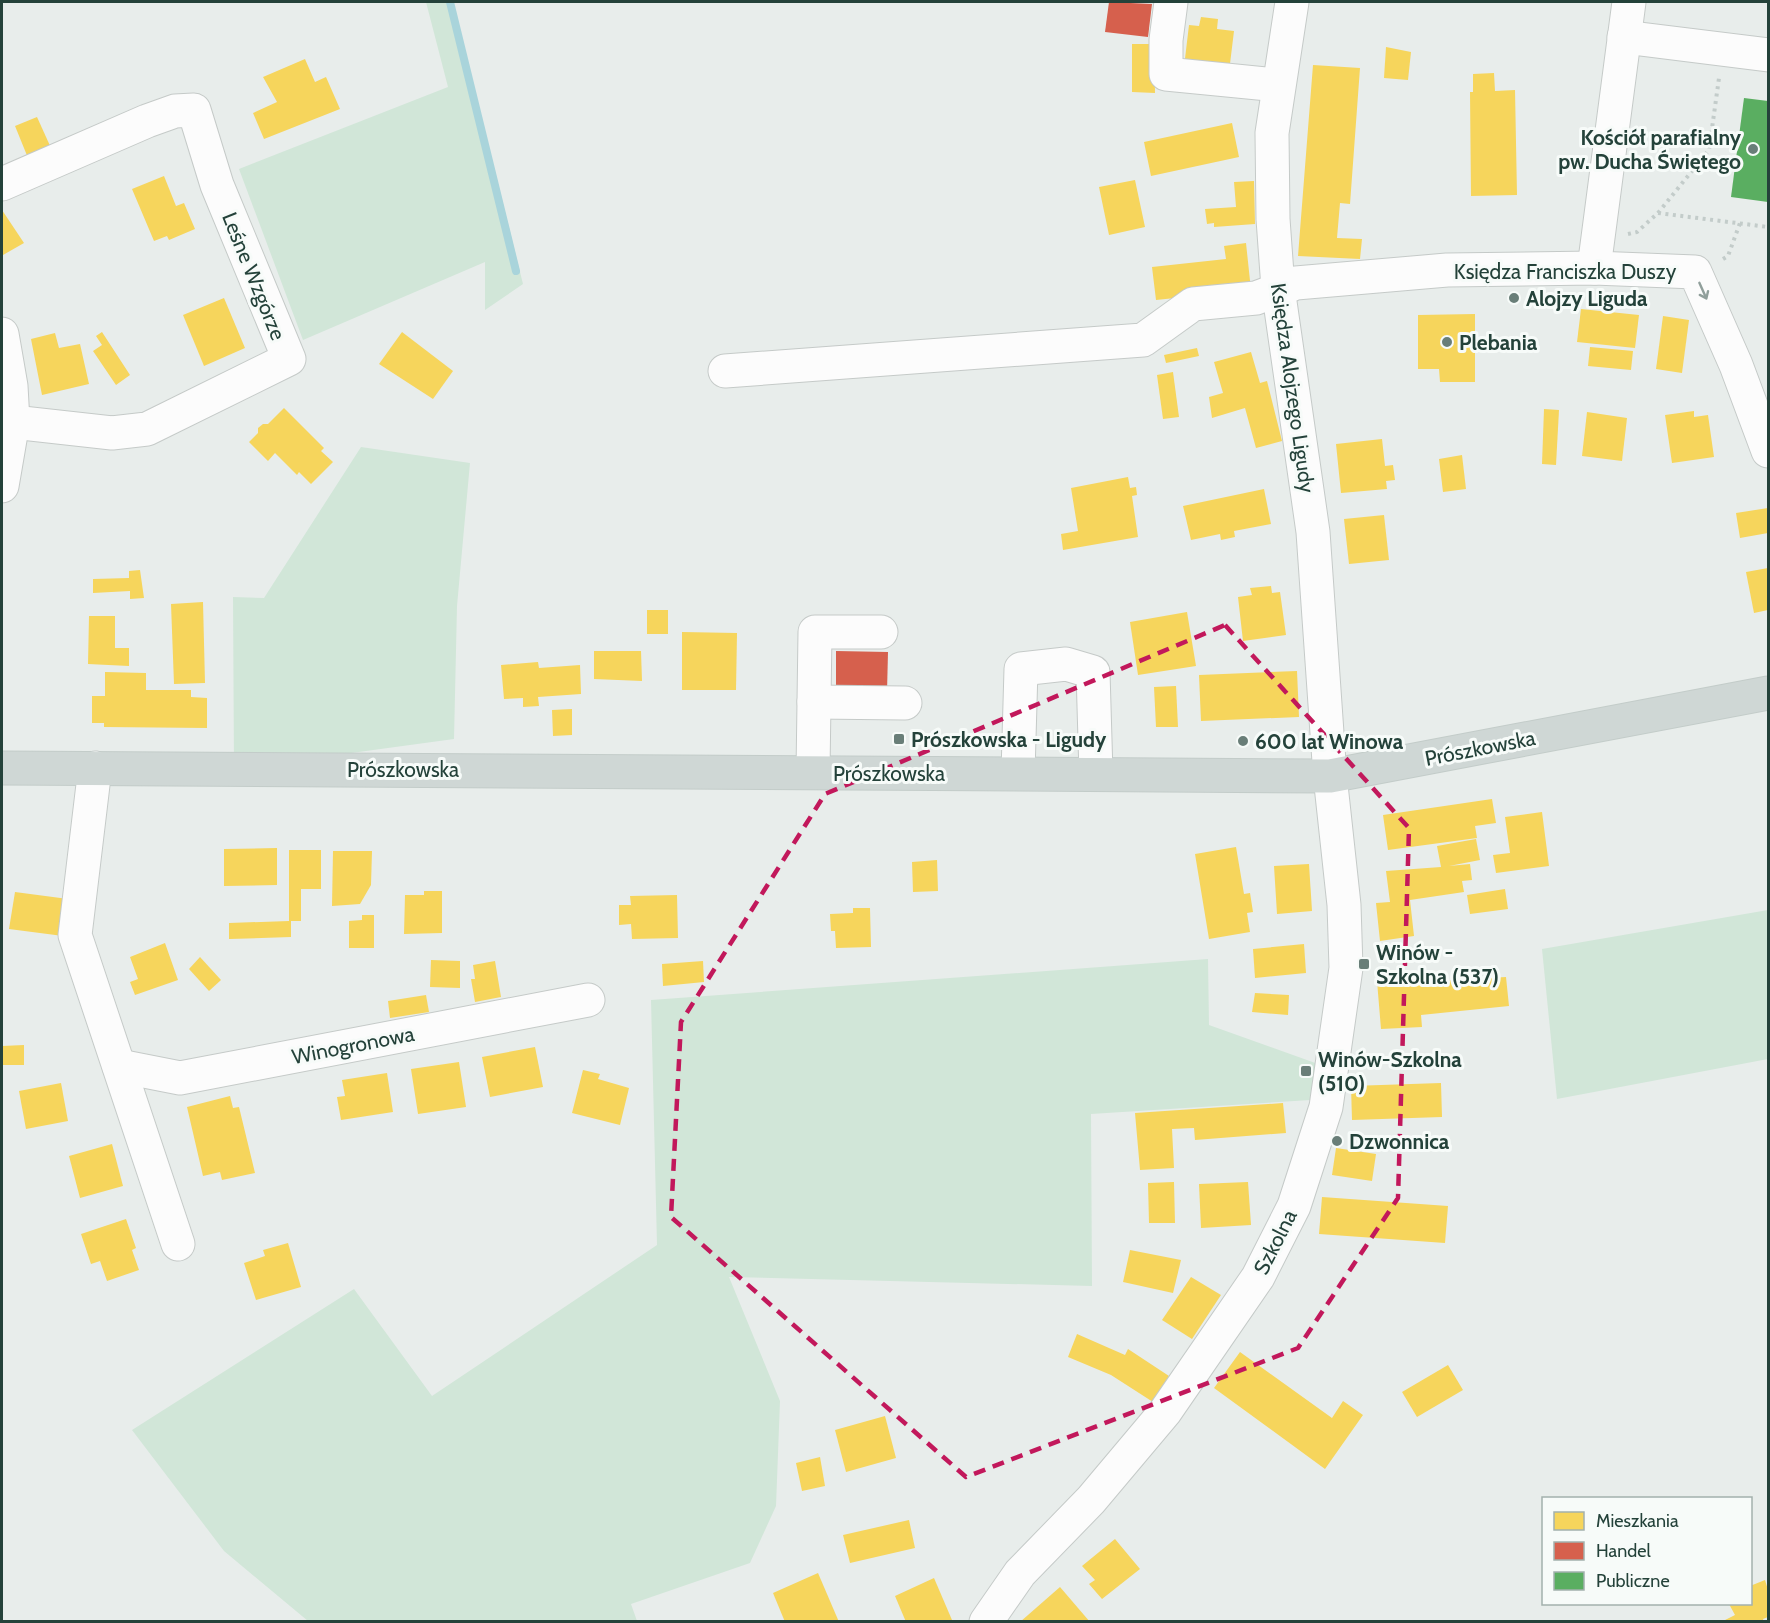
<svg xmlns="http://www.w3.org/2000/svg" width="1770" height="1623" viewBox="0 0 1770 1623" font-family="Cabin,sans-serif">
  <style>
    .green { fill: #d1e6d8 }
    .homes { fill: #f6d55c }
    .shops { fill: #d6604d }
    .public { fill: #5aae61 }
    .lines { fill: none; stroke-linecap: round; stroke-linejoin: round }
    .stream { stroke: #a9d4db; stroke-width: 8 }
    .minor-casing { stroke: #c5cac8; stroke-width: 35 }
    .major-casing { stroke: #c3ccc9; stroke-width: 35 }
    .path { stroke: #c3ccca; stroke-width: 4; stroke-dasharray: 3 4.5; stroke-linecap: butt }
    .minor { stroke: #fcfcfc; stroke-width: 33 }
    .major { stroke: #cfd7d5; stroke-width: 33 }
    .oneway { stroke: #909f9b }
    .marked { fill: none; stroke: #c2185b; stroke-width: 4.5; stroke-dasharray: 12 8; stroke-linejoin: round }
    .poi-dot { fill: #697e78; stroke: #f7fbf9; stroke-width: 2 }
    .labels { text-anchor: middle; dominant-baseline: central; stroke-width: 6; stroke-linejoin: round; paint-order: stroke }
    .poi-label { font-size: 21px; font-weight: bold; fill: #24423a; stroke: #f7fbf9; text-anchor: start }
    .street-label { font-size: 21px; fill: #24423a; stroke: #f7fbf9 }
  </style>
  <rect width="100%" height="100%" fill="#e8edeb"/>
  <g class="green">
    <path d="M426,2H453L523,284L485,310V262L303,340L239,169L448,87Z"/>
    <path d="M361,447L470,463L457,606L454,739L234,769L233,597L264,598Z"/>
    <path d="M1768,910V1059L1557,1099L1542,949Z"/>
    <path d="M1208,959L1209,1025L1332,1069L1327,1099L1091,1114L1092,1286L729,1277L780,1401L776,1506L750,1563L631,1604L637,1621H308L224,1551L132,1430L354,1289L432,1396L657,1245L651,1000Z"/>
  </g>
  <g class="homes">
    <path d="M1201,17L1218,19L1217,29L1234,31L1229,72L1184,67L1189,25L1199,26Z"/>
    <path d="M1132,44H1154L1155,93L1132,92Z"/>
    <path d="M1386,47L1411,52L1408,80L1384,78Z"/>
    <path d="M305,59L315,82L326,77L340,109L264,139L253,113L277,102L263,77Z"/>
    <path d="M1313,65L1360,68L1350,204L1340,203L1337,238L1362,239L1360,259L1298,256Z"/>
    <path d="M1494,73L1495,91L1515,90L1517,195L1471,196L1470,92H1473V74Z"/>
    <path d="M37,117L51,148L28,158L15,126Z"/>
    <path d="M1232,123L1239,157L1151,176L1144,142Z"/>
    <path d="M164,176L176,206L184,203L195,229L169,240L167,236L154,241L132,189Z"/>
    <path d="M1135,180L1145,227L1109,235L1099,187Z"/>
    <path d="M1254,181L1255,224L1214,227V223L1207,224L1205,209L1236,207L1234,182Z"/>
    <path d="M2,210L24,243L3,255L2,253Z"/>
    <path d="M1246,243L1251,290L1156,300L1152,267L1226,259L1224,246Z"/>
    <path d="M224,298L245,348L204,366L183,315Z"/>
    <path d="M1581,309L1639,315L1635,348L1577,342Z"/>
    <path d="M1475,314V382H1440L1439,369H1418V315Z"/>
    <path d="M1663,316L1689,320L1682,373L1656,369Z"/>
    <path d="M102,332L130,375L116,385L93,351L102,345L96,336Z"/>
    <path d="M402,332L453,371L433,399L379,364Z"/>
    <path d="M55,333L59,348L80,344L89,384L42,395L31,339Z"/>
    <path d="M1590,347L1633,351L1631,370L1588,366Z"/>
    <path d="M1197,348L1199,356L1166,363L1164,355Z"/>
    <path d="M1251,352L1260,383L1267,381L1282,441L1256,448L1245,408L1212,418L1209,397L1223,393L1214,362Z"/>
    <path d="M1173,372L1179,417L1163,419L1157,375Z"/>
    <path d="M284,408L324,448L321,451L333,462L311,484L299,472L297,475L275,453L268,461L249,442L258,433V428L263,424H268Z"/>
    <path d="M1544,409L1559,410L1556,465L1542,464Z"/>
    <path d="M1694,411V417L1708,415L1714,457L1672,463L1665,415Z"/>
    <path d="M1587,412L1627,418L1622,461L1582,456Z"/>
    <path d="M1382,439L1385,466L1393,465L1395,480L1386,481L1387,489L1341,493L1336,444Z"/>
    <path d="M1462,455L1466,489L1443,492L1439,459Z"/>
    <path d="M1128,477L1130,488L1136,487L1137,495L1132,496L1138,537L1063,550L1061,534L1078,531L1071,488Z"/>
    <path d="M1264,489L1271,524L1234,531L1235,537L1221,540L1220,534L1191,540L1183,506Z"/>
    <path d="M1768,508V533L1740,538L1736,513Z"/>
    <path d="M1384,515L1389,560L1349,564L1344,519Z"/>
    <path d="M1768,568V610L1754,613L1746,572Z"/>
    <path d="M140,570L144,598L130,599V591L93,593V579L129,578V571Z"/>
    <path d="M1271,586L1272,593L1280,592L1286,635L1243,641L1238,597L1252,595L1250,588Z"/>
    <path d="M203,602L205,683L174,684L171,604Z"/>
    <rect x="647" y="610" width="21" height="24"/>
    <path d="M1187,612L1196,666L1138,675L1130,622Z"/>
    <path d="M89,616H115V648H129V666L88,664Z"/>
    <path d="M682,632L737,633L736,690H682Z"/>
    <path d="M594,651H641L642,681L594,679Z"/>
    <path d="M538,662L539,668L580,665L581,694L538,697L539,706L523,707V698L504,699L501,665Z"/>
    <path d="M1297,671L1299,717L1201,721L1199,675Z"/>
    <path d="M105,672L146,673V690H191V697L207,698V728L104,727V723H92V696H105Z"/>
    <path d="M1176,686L1178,727H1156L1154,687Z"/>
    <path d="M572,709V735L553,736L552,710Z"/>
    <path d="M1492,799L1496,823L1475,826L1477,838L1388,850L1383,815Z"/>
    <path d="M1542,812L1549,866L1496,873L1493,855L1510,853L1505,817Z"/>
    <path d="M1476,839L1480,860L1449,866L1470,864L1472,880L1462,881L1464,892L1410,900L1414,936L1380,941L1376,903L1390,902L1386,871L1441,867L1437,846Z"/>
    <path d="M1236,847L1244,894L1250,893L1253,912L1247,913L1250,932L1209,939L1195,854Z"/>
    <path d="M277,848V885L224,886V849Z"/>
    <path d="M289,850H321V889H301V921H291V937L229,939V923L289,921Z"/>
    <path d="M333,851H372L371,885L360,904L332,906Z"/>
    <path d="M937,860L938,891L913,892L912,862Z"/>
    <path d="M1309,864L1312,911L1277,914L1274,866Z"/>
    <path d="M1505,889L1508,909L1470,914L1467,895Z"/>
    <path d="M424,891H442V933L404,934L405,895H424Z"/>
    <path d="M15,892L68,899L63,936L9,929Z"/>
    <path d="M677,895L678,938L632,939L631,924L619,925V905H631L630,896Z"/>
    <path d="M853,908H870L871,947L836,948L835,931H831L830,914L853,913Z"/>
    <path d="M362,915H374V948H349V921L362,920Z"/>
    <path d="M165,943L178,980L135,995L130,982L138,979L130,957Z"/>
    <path d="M1304,944L1306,973L1255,978L1253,949Z"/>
    <path d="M200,957L221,980L209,991L189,969Z"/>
    <path d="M431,960L460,961V988L430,987Z"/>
    <path d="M495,961L501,997L475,1002L471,979H475L473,965Z"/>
    <path d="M703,961L704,982L663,986L662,964Z"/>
    <path d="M1506,977L1509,1006L1421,1015L1422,1027L1381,1029L1377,981L1418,978V982Z"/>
    <path d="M1255,993L1289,995L1288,1015L1252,1012Z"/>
    <path d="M426,995L429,1012L390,1018L388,1001Z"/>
    <path d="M24,1045V1065H2V1046Z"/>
    <path d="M535,1047L543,1087L490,1097L482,1057Z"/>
    <path d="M459,1062L466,1107L418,1114L411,1069Z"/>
    <path d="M583,1070L600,1074L598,1079L629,1088L620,1125L572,1113Z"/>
    <path d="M387,1073L393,1112L341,1120L337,1097L345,1096L342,1080Z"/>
    <path d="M61,1083L68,1121L26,1129L19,1091Z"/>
    <path d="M1441,1083L1442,1117L1352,1120L1351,1086Z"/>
    <path d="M230,1096L233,1108L239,1107L255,1173L222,1180L220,1172L203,1176L187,1107Z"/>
    <path d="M1283,1103L1286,1133L1195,1140L1194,1128L1172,1129L1174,1168L1140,1170L1135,1113Z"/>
    <path d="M112,1144L123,1186L80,1198L69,1156Z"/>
    <path d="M1336,1148L1376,1154L1372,1181L1332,1175Z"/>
    <path d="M1174,1182L1175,1223H1149L1148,1183Z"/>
    <path d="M1248,1182L1251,1225L1201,1228L1199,1184Z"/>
    <path d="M1322,1197L1448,1206L1445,1243L1319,1234Z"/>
    <path d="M126,1219L136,1248L132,1250L139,1270L107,1281L100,1261L91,1264L81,1234Z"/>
    <path d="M288,1243L301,1287L256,1300L244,1263L265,1256L263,1250Z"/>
    <path d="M1130,1250L1181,1260L1173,1293L1123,1282Z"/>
    <path d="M1191,1277L1221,1295L1192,1339L1162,1320Z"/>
    <path d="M1077,1334L1125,1355L1128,1349L1169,1376L1153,1402L1111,1375L1068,1357Z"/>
    <path d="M1240,1352L1332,1418L1343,1401L1363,1415L1325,1469L1214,1388Z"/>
    <path d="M1448,1365L1463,1390L1417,1417L1402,1392Z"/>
    <path d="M885,1416L896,1458L846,1472L835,1430Z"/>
    <path d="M820,1457L825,1486L802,1491L796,1463Z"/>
    <path d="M909,1520L915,1548L850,1563L843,1535Z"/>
    <path d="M1115,1539L1140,1569L1102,1599L1089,1584L1095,1580L1082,1566Z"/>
    <path d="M818,1573L839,1622H785L773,1593Z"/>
    <path d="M934,1578L952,1620L906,1622L895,1596Z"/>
    <path d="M1765,1580L1768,1590V1617L1763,1619L1764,1622H1721L1735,1615L1729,1604H1750V1586Z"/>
    <path d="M1060,1587L1090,1622H1020Z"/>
  </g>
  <g class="shops">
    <path d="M1109,2L1152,4L1148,37L1105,32Z"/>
    <path d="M836,651L888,652L887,692L836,691Z"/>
  </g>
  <path class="public" d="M1744,98L1768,101V202L1731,197Z"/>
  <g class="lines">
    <path class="stream" d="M450,2L516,271"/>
    <g class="minor-casing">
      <g id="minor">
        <path d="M1171,2L1166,40V74L1277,85"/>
        <path d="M1624,37L1768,55"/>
        <path d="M2,184L147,121L175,111L194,110L217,185L289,359L147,429L112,433L13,422"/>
        <path d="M1594,268L1629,2"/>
        <path d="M2,334L11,386L13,422L2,486"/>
        <path d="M725,371L1143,340L1193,304L1256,298L1296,283L1447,270L1594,268L1695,272L1736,365L1768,451"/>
        <path d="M814,702L905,703"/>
        <path d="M95,768L75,935L178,1244"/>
        <path d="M813,772L815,632H881"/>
        <path d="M1018,773L1021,669L1066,664L1093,672L1096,774"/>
        <path d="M119,1066L180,1078L588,1000"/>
        <path d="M986,1622L1020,1573L1091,1500L1165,1412L1258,1277L1294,1206L1326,1107L1346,968L1344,905L1330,776L1313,532L1278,288L1273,219L1272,133L1292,2"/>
      </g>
    </g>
    <g class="major-casing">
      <path id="major" d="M2,768L1330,776L1768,693"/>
    </g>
    <g class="path">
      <path d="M1658,213L1709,150L1719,78"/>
      <path d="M1628,234L1637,232L1658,213L1768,227"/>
      <path d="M1723,259L1728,256L1740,223"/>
    </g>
    <use href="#minor" class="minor"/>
    <use href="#major" class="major"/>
  </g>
  <defs><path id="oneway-shaft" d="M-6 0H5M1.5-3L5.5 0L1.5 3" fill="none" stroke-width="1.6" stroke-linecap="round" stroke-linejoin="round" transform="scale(1.5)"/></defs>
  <use class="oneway" href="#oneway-shaft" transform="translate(1703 291) rotate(66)"/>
  <path class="marked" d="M1225,625L1409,828L1398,1198L1298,1348L966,1477L671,1217L681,1022L825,794Z"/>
  <g class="poi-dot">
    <circle cx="1753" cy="149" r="6"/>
    <circle cx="1514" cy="298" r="6"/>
    <circle cx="1447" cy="342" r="6"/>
    <rect x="893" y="733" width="12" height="12" rx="3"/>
    <circle cx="1243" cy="741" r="6"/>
    <rect x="1358" y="958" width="12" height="12" rx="3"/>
    <rect x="1300" y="1065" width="12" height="12" rx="3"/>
    <circle cx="1337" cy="1141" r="6"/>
  </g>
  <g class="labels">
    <g class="poi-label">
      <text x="1741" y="137" text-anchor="end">Kościół parafialny<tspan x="1741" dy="24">pw. Ducha Świętego</tspan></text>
      <text x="1526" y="298">Alojzy Liguda</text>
      <text x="1459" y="342">Plebania</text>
      <text x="911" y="739">Prószkowska - Ligudy</text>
      <text x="1255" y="741">600 lat Winowa</text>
      <text x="1376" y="952">Winów -<tspan x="1376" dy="24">Szkolna (537)</tspan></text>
      <text x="1318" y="1059">Winów-Szkolna<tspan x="1318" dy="24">(510)</tspan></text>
      <text x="1349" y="1141">Dzwonnica</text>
    </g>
    <g class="street-label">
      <text x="1565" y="271">Księdza Franciszka Duszy</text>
      <text transform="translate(254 276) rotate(68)">Leśne Wzgórze</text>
      <text transform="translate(1293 388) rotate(82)">Księdza Alojzego Ligudy</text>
      <text transform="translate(1480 748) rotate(-11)">Prószkowska</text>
      <text x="403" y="769">Prószkowska</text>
      <text x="889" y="773">Prószkowska</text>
      <text transform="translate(353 1045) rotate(-11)">Winogronowa</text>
      <text transform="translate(1275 1242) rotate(-63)">Szkolna</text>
    </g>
  </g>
  <rect width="1770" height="1623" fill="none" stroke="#24423a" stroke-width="6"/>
  <rect x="1542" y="1497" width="210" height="108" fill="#f7fbf9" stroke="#a3b1ad" stroke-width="1.5"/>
  <rect x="1554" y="1512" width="30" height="18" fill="#f6d55c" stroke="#a3b1ad" stroke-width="1.5"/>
  <text x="1596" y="1527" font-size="18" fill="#24423a">Mieszkania</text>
  <rect x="1554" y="1542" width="30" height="18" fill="#d6604d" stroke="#a3b1ad" stroke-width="1.5"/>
  <text x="1596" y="1557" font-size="18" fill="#24423a">Handel</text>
  <rect x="1554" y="1572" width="30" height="18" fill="#5aae61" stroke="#a3b1ad" stroke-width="1.5"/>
  <text x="1596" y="1587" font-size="18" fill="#24423a">Publiczne</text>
</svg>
